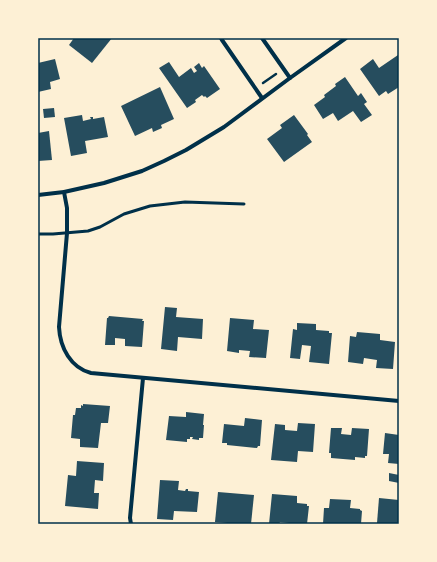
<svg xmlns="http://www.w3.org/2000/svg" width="437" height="562" viewBox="0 0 437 562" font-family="Quicksand,sans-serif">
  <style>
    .building { fill: #264d5e }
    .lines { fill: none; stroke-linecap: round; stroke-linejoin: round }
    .path { stroke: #003049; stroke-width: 2.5 }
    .service { stroke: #003049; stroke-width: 3 }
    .minor { stroke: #003049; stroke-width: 4 }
    .neatline { fill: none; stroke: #003049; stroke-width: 1.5 }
  </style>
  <rect width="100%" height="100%" fill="#fdf0d5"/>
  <g class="building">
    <path d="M74,38H112L92,63L69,45Z"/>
    <path d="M398,55L399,56V87L388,94L386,91L379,96L360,69L373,59L379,68Z"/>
    <path d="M55,59L60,79L50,82L51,89L38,92V63Z"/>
    <path d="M169,62L179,77L191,68L194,73L197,71L194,67L199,63L202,68L204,66L220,89L207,98L205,96L204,97L202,95L195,100L196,102L187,108L159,68Z"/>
    <path d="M345,77L358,96L361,93L367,102L364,104L372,115L361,122L353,111L338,121L333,113L323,119L314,105L325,97L324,95L336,86L335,84Z"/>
    <path d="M160,87L174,119L161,125L162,128L153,132L152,128L135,136L121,106Z"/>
    <path d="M54,108L55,117L44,118L43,109Z"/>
    <path d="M82,115L83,121L91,119L90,117H93V119L104,117L108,137L85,141L87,153L71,156L64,118Z"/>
    <path d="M294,115L308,134L307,135L312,142L284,162L267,139L282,128L280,125Z"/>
    <path d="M49,131L52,160L38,161V133Z"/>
    <path d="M165,307L177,308L176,317L203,319L202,339L178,337L177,351L161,349Z"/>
    <path d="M109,316L143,319L142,321H144L142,347L125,346V339L115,338V345H105L107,318H108Z"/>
    <path d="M230,318L254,320L253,329L269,330L266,358L249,357L250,351L239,350V353L227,351Z"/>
    <path d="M297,323L316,324V330L329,331V333H332L329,364L309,362L311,346L302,345L300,359L290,358L293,329L297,330Z"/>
    <path d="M357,332L380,334V340L395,342L393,369L376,368L377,360L364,358L363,364L348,362L350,336L356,337Z"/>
    <path d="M83,404L110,406L108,423H101L98,448L80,447V439L71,438L73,415H75L76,408H81V405L83,406Z"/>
    <path d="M186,412L204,414L203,425H204L203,438H199V440L192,439L193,437H190V439H187V442L166,440L169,416L186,417Z"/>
    <path d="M245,418L262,420L260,446H258L257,448L227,445V443H222L224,424L244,426Z"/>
    <path d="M298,423L315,424L313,452L298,451L297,462L271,460L275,424L285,425V430L297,431Z"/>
    <path d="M331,428H342L341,434L351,435L352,428L369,429L367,456H365V458L355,457V460L331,458V453H329Z"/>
    <path d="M385,433L399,435V464L388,463L389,454H383Z"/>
    <path d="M77,461L104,463L103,481L95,480L94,493H99L98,509L65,506L68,475L76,476Z"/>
    <path d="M389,473L399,475V483L389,481Z"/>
    <path d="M160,480L179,481L178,490L185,491L186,489H188V491L199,492L197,512L174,511L173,520L157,519Z"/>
    <path d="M218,492L254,495L251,524H240L215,522Z"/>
    <path d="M272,494L297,496V503L307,504V506H309L307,524H289V523L280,522L279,524H269Z"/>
    <path d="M379,498L399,500V524L377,523Z"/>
    <path d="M330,499L351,500L350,508L360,509V510L362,511L361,524H323L324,508H329Z"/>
  </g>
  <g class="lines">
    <path class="path" d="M263,83L276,74"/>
    <path class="service" d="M38,234H53L88,231L100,227L124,214L150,206L185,202L244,204"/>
    <g class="minor">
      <path d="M221,38L222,40L262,98"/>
      <path d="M262,38L290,78"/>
      <path d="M64,192L67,208V233L59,327C60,348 71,368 91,373L399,401"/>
      <path d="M38,195L64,192L104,183L142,171L164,161L186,150L224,127L290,78L346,38"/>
      <path d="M131,524L130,518L143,378"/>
    </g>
  </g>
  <rect width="437" height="562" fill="none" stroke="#fdf0d5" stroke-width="78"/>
  <rect x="39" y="39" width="359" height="484" class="neatline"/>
</svg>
